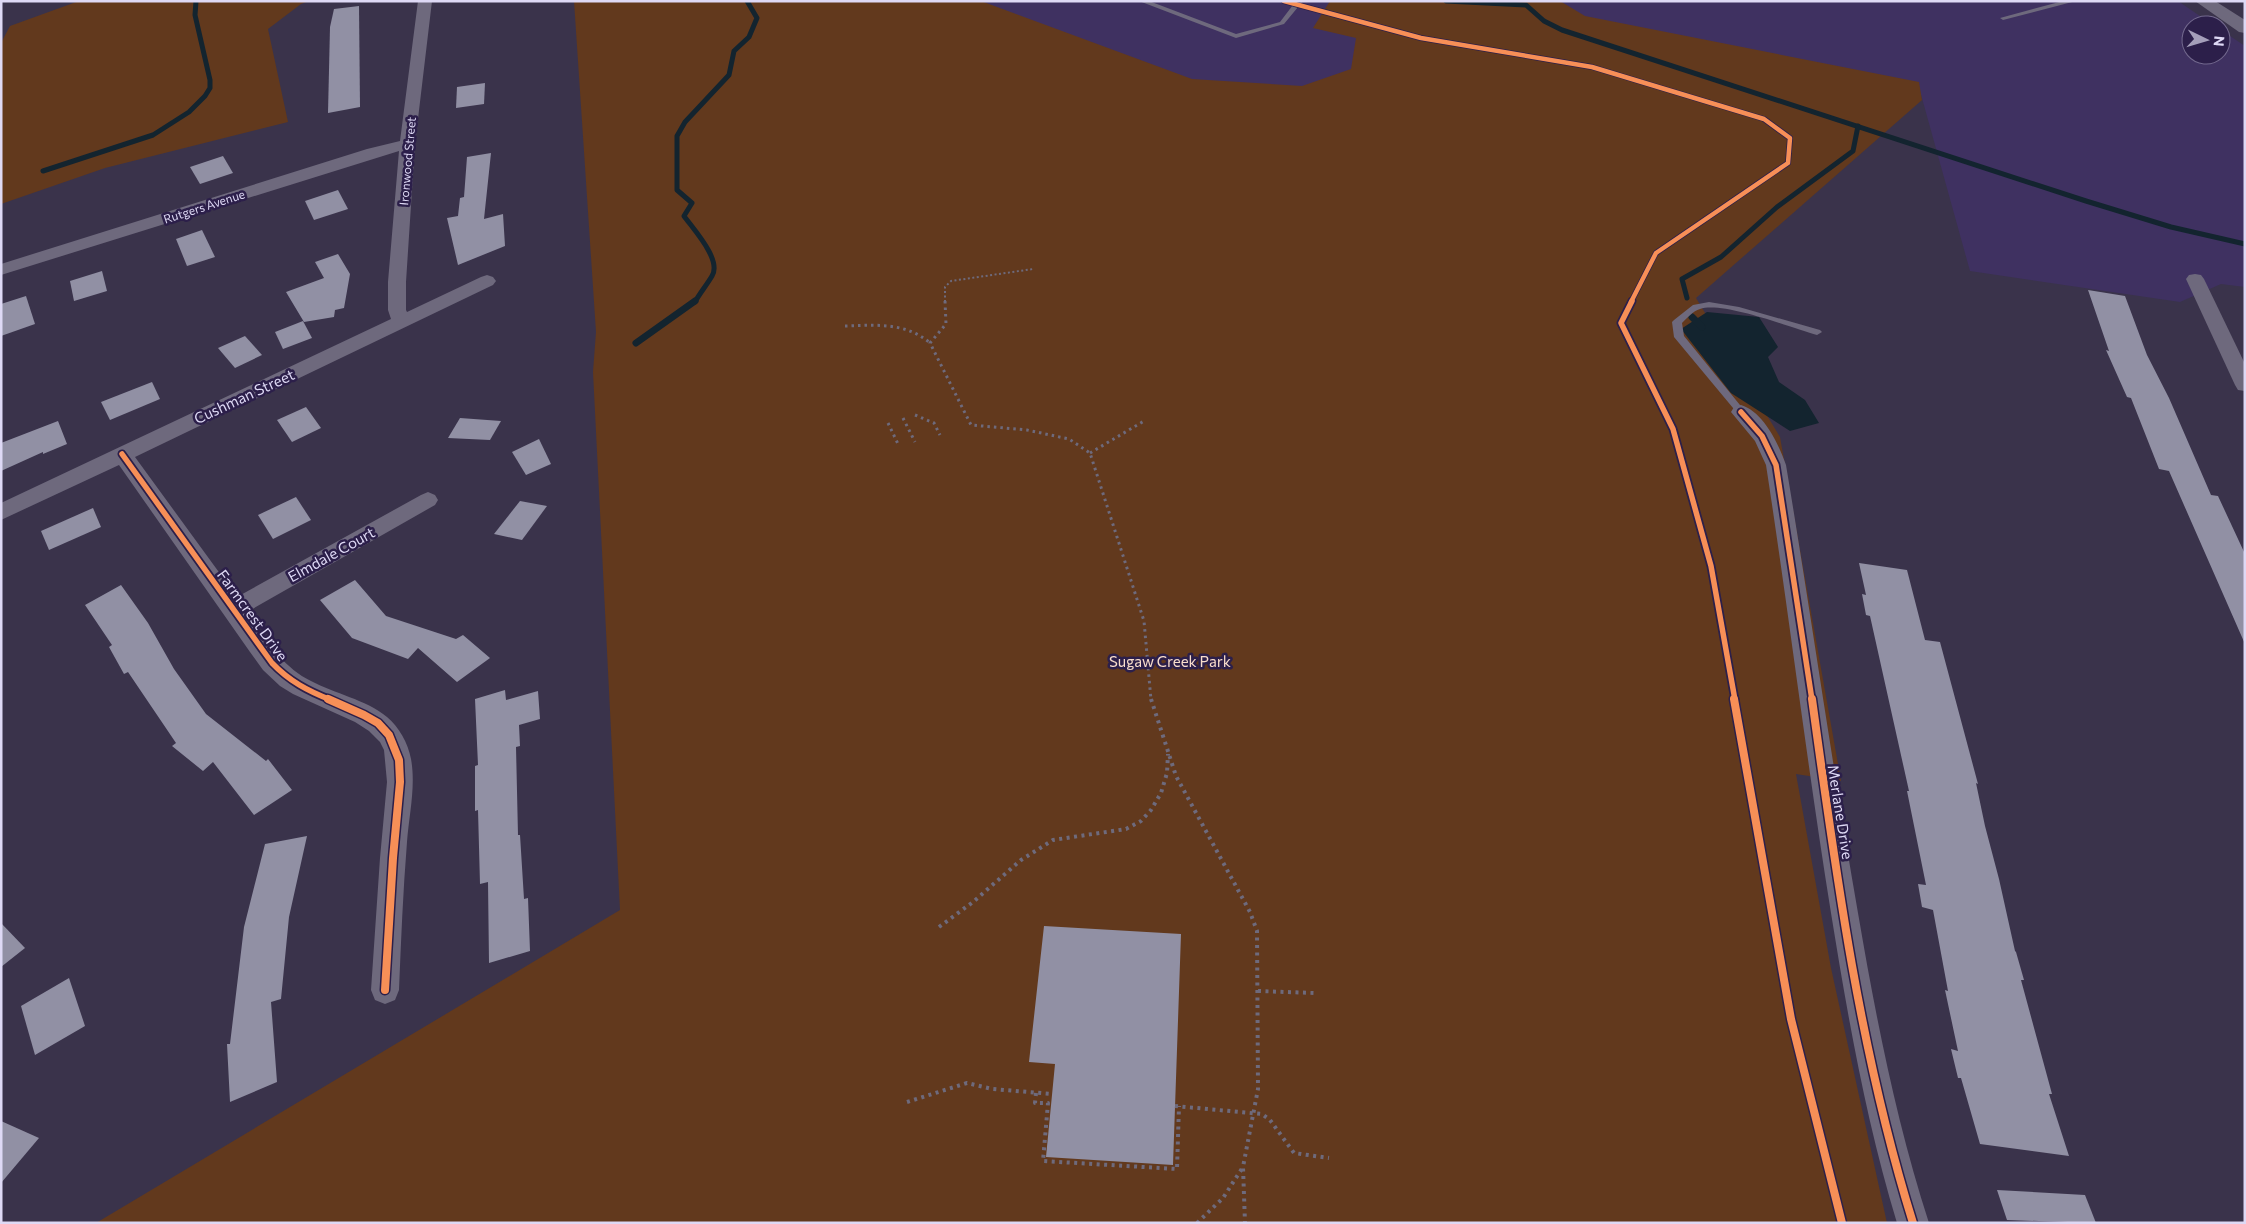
<svg xmlns="http://www.w3.org/2000/svg" width="2246" height="1224" viewBox="0 0 2246 1224" font-family="Commissioner,sans-serif">
  <style>
    .built { fill: #3f3161 }
    .green { fill: #62391d }
    .water { fill: #13242f }
    .lines { fill: none; stroke-linecap: round; stroke-linejoin: round }
    .stream-far1 { stroke: #13242f; stroke-width: 5 }
    .stream { stroke: #13242f; stroke-width: 7 }
    .building { fill: #9190a4 }
    .path-far2 { stroke: #6e6a7c; stroke-width: 2; stroke-dasharray: 2 2.5; stroke-linecap: butt }
    .path-far1 { stroke: #6e6a7c; stroke-width: 3; stroke-dasharray: 2.5 4; stroke-linecap: butt }
    .path { stroke: #6e6a7c; stroke-width: 4; stroke-dasharray: 3 4.5; stroke-linecap: butt }
    .lane { fill: #6e697d; fill-rule: evenodd }
    .street { fill: #6e697d; fill-rule: evenodd }
    .secondary { fill: #6e697d; fill-rule: evenodd }
    .cycleway-far2-casing { stroke: #2c1f4a; stroke-width: 6 }
    .cycleway-far1-casing { stroke: #2c1f4a; stroke-width: 9 }
    .cycleway-casing { stroke: #2c1f4a; stroke-width: 11 }
    .cycleway-far2 { stroke: #f78f57; stroke-width: 4.5 }
    .cycleway-far1 { stroke: #f78f57; stroke-width: 5.5 }
    .cycleway { stroke: #f78f57; stroke-width: 8 }
    .labels { text-anchor: middle; dominant-baseline: central; stroke-width: 5; stroke-linejoin: round; paint-order: stroke }
    .far-street-label { font-size: 12px; fill: #ded9f5; stroke: #2c1f4a }
    .street-label { font-size: 15px; fill: #ded9f5; stroke: #2c1f4a }
    .park-label { font-size: 15px; fill: #f8ddcb; stroke: #2c1f4a }
  </style>
  <rect width="100%" height="100%" fill="#3a334b"/>
  <path class="built" d="M879,1H2178L2213,25H2191V55H2221V30L2245,46V287L2221,284L2180,302L1970,271L1920,91L1266,108Z"/>
  <g class="green">
    <path d="M79,1H309L301,4L268,29L288,122L105,168L1,204V43L10,26Z"/>
    <path d="M574,1H981L1192,79L1302,86L1351,69L1356,38L1313,28L1330,1H1560L1585,16L1919,82L1922,100L1696,298L1780,437L1841,781L1796,774L1831,968L1887,1223H96L620,910L593,372L596,332Z"/>
  </g>
  <path class="water" d="M1707,312L1759,317L1778,347L1768,357L1779,382L1805,400L1819,423L1790,431L1731,393L1681,329Z"/>
  <g class="lines">
    <g class="stream-far1">
      <path d="M1446,1L1526,5L1544,21L1562,30L2086,201L2171,227L2245,244"/>
      <path d="M43,171L153,135L189,112L205,96L210,88V80L195,15L196,1"/>
      <path d="M1687,298L1682,279L1721,257L1777,207L1853,151L1858,126"/>
      <path d="M695,302C700,293 706,286 712,276C722,260 694,230 684,216L692,203L677,190V136L685,122L729,75L734,51L749,37L757,18L747,1"/>
    </g>
    <g class="stream">
      <path d="M1692,317L1702,327"/>
      <path d="M636,343L695,301"/>
    </g>
  </g>
  <g class="building">
    <path d="M359,6L360,107L328,113L330,27L334,9Z"/>
    <path d="M485,83L484,104L456,108L457,87Z"/>
    <path d="M491,153L484,219L503,214L505,246L458,265L447,218L458,216L460,198L464,197L467,157Z"/>
    <path d="M223,156L233,173L200,184L190,167Z"/>
    <path d="M338,190L348,209L314,220L305,201Z"/>
    <path d="M202,230L215,257L187,266L176,239Z"/>
    <path d="M338,254L350,274L344,308L335,310L334,317L304,322L286,292L324,278L315,262Z"/>
    <path d="M102,271L107,291L74,301L70,281Z"/>
    <path d="M2088,290L2125,296L2147,355L2169,398L2211,495L2218,496L2245,554V644L2169,471L2159,469L2131,398L2127,397L2106,350L2109,351Z"/>
    <path d="M26,296L35,324L1,336V304Z"/>
    <path d="M303,321L312,338L283,349L275,332Z"/>
    <path d="M245,336L262,355L235,368L218,348Z"/>
    <path d="M152,382L160,399L110,420L101,402Z"/>
    <path d="M306,407L321,428L292,442L277,420Z"/>
    <path d="M460,418L501,421L490,440L448,438Z"/>
    <path d="M58,421L67,444L43,454V452L1,471V443Z"/>
    <path d="M539,439L551,464L526,475L512,452Z"/>
    <path d="M296,497L311,520L273,539L258,515Z"/>
    <path d="M520,501L547,506L522,540L494,534Z"/>
    <path d="M93,508L101,527L49,550L41,531Z"/>
    <path d="M1859,563L1907,570L1925,640L1940,642L1978,784L1976,783L1985,826L1999,879L2015,951L2016,952L2024,980H2021L2052,1094H2049L2069,1156L1980,1144L1961,1078H1958L1951,1049L1958,1051L1945,990L1948,991L1933,910L1922,907L1918,884L1926,885L1907,791H1909L1870,616L1866,615L1862,594L1866,595Z"/>
    <path d="M355,580L386,616L456,639L463,635L490,658L457,682L418,648L408,659L352,638L320,600Z"/>
    <path d="M121,585L148,623L174,669L206,714L266,761L268,759L292,790L254,815L213,762L203,771L172,746L176,743L128,672L124,674L109,647L112,645L85,605Z"/>
    <path d="M505,690L506,700L538,691L540,719L519,725L520,746L516,747L518,835H520L524,899L528,898L530,951L489,963L488,882L480,884L478,810L475,811V766L478,765L475,699Z"/>
    <path d="M307,836L289,917L281,999L271,1002L277,1082L230,1102L227,1044H230L244,927L265,844Z"/>
    <path d="M1,923L25,948L1,967Z"/>
    <path d="M1044,926L1181,934L1173,1165L1046,1157L1055,1064L1029,1062Z"/>
    <path d="M69,978L85,1026L35,1055L21,1006Z"/>
    <path d="M1,1121L39,1138L1,1183Z"/>
    <path d="M1997,1190L2085,1195L2096,1223L2007,1220Z"/>
  </g>
  <g class="lines">
    <path class="path-far2" d="M945,302V287L951,281L1033,269"/>
    <g class="path-far1">
      <path d="M945,301L946,324L930,343L971,425L1027,430L1069,439L1090,453L1144,621L1151,700"/>
      <path d="M845,326C875,325 906,322 930,343"/>
      <path d="M915,415L934,423L940,435"/>
      <path d="M903,418L915,442"/>
      <path d="M888,423L899,446"/>
      <path d="M1090,453L1144,421"/>
    </g>
    <g class="path">
      <path d="M1151,699L1176,776L1250,912L1257,931L1258,1089L1243,1167L1245,1223"/>
      <path d="M939,927L973,902L1021,860L1053,840L1126,829L1141,821L1151,810L1161,793L1167,773L1168,754"/>
      <path d="M1258,991L1314,993"/>
      <path d="M1036,1093L1035,1103H1048L1043,1161L1177,1169L1179,1106"/>
      <path d="M907,1102L967,1083L992,1089L1052,1094"/>
      <path d="M1175,1106L1262,1114L1270,1120L1294,1153L1329,1158"/>
      <path d="M1197,1223L1223,1198L1243,1167"/>
    </g>
    <g class="lane">
      <path d="M1139,1H1149L1236,34L1280,22L1296,1H1303L1284,24L1236,38Z"/>
      <path d="M2063,1H2076L2003,20L2000,18Z"/>
      <path d="M1709,302L1739,307L1820,330L1822,332L1817,335C1792,328 1723,301 1700,309C1693,311 1687,318 1682,323L1684,336L1744,410L1746,412L1744,414H1738L1674,337L1672,322L1674,320L1693,305Z"/>
    </g>
    <g class="street">
      <path d="M418,1H432L415,144L406,282V310L407,312L481,277L487,275L493,277L496,281L493,285L135,457L237,597L421,495L428,492L435,495L438,500L435,505L247,612C265,638 282,667 311,681C335,694 365,699 387,717C399,727 408,743 411,759C416,786 409,815 407,842C403,891 401,941 399,990L395,1000L385,1004L375,1000L371,990L380,858L387,782L384,750L380,742L369,731L355,722L293,694L280,686L263,670L250,652L119,465L1,520V503L391,319L388,310V282L399,151L1,275V264L367,149L400,141Z"/>
      <path d="M2195,274L2201,275L2204,279L2245,364V391L2238,390L2235,385L2186,279L2189,275Z"/>
      <path d="M1741,405C1764,412 1779,445 1786,465C1811,614 1832,764 1858,913C1876,1018 1896,1121 1929,1223H1897C1866,1121 1848,1018 1831,913C1807,764 1789,614 1766,465L1755,441L1731,412L1734,407Z"/>
    </g>
    <path class="secondary" d="M2195,1H2215L2245,20V33L2239,32Z"/>
    <g class="cycleway-far2-casing">
      <path id="cycleway-far2" d="M1284,1L1421,38L1592,67L1764,119L1790,138L1788,163L1656,253L1631,302"/>
    </g>
    <g class="cycleway-far1-casing">
      <g id="cycleway-far1">
        <path d="M1632,301L1621,323L1673,429L1711,566L1735,700"/>
        <path d="M1741,412L1762,436L1776,465L1812,700"/>
        <path d="M122,454L272,663C289,681 308,691 331,700"/>
      </g>
    </g>
    <g class="cycleway-casing">
      <g id="cycleway">
        <path d="M328,699L364,715L378,723L389,735L399,760L400,782L393,858L385,990"/>
        <path d="M1734,699L1791,1019L1842,1223"/>
        <path d="M1812,699C1836,875 1860,1053 1913,1223"/>
      </g>
    </g>
    <use href="#cycleway-far2" class="cycleway-far2"/>
    <use href="#cycleway-far1" class="cycleway-far1"/>
    <use href="#cycleway" class="cycleway"/>
  </g>
  <g class="labels">
    <g class="far-street-label">
      <text transform="translate(407 161) rotate(-85)">Ironwood Street</text>
      <text transform="translate(204 206) rotate(-18)">Rutgers Avenue</text>
    </g>
    <g class="street-label">
      <text transform="translate(244 396) rotate(-25)">Cushman Street</text>
      <text transform="translate(331 554) rotate(-29)">Elmdale Court</text>
      <text transform="translate(253 615) rotate(54)">Farmcrest Drive</text>
      <text transform="translate(1841 812) rotate(81)">Merlane Drive</text>
    </g>
    <g class="park-label">
      <text x="1170" y="661">Sugaw Creek Park</text>
    </g>
  </g>
  <rect width="2246" height="1224" fill="none" stroke="#ded9f5" stroke-width="5"/>
  <g transform="translate(2206 40) rotate(95)"><circle r="24" fill="#2c1f4a" stroke="#73698e"/>
  <path d="M0-4L9 19L0 12L-9 19Z" fill="#a59fba"/>
  <text y="-8" font-size="14" font-weight="bold" text-anchor="middle" fill="#ded9f5">N</text>
  </g>
</svg>
